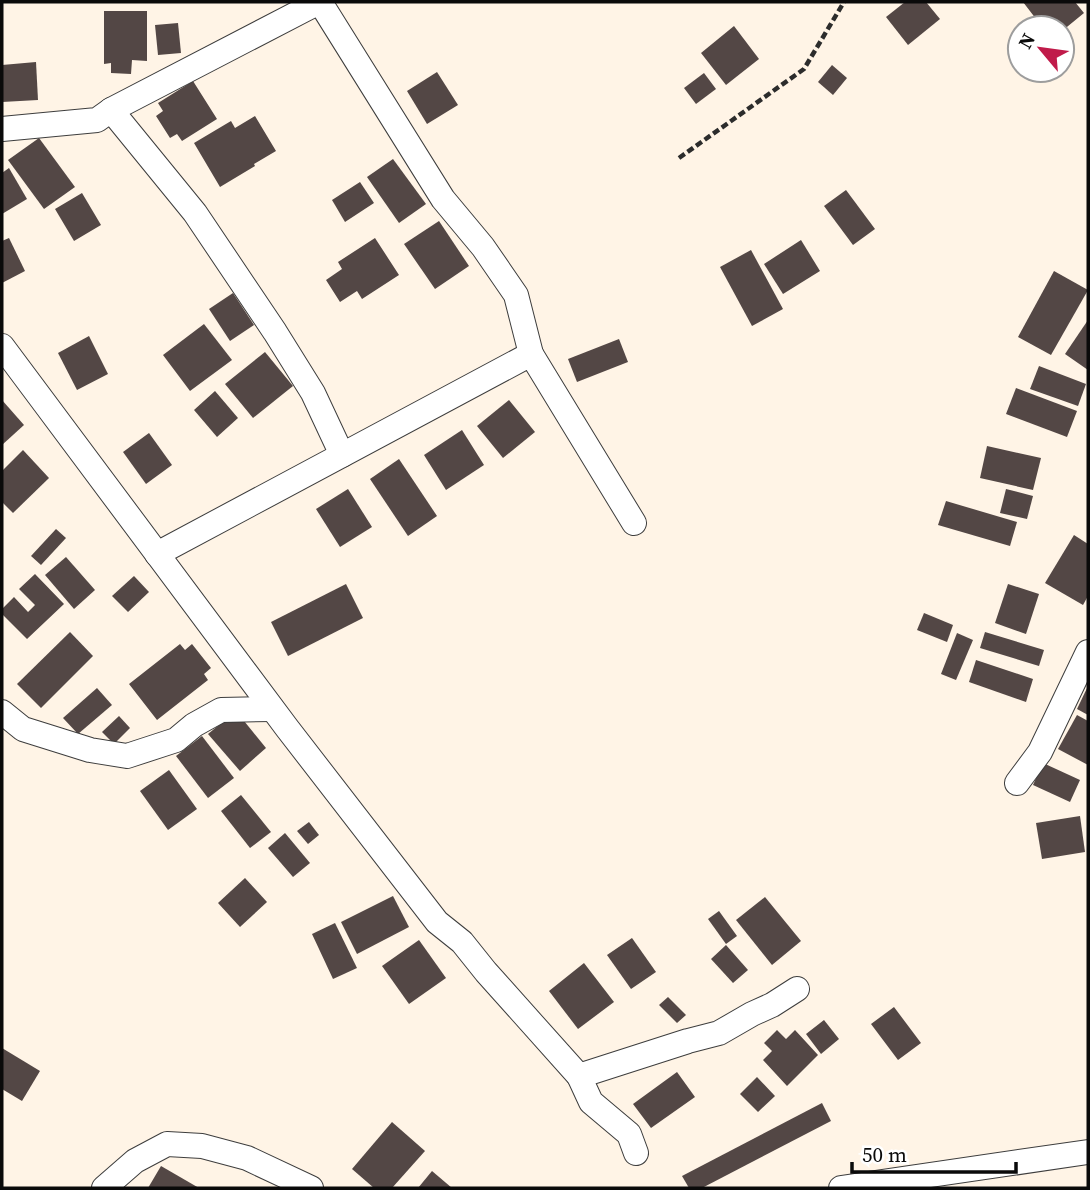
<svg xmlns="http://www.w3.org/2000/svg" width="1090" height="1190" viewBox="0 0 1090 1190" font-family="'Source Serif 4',serif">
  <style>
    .building { fill: #534745 }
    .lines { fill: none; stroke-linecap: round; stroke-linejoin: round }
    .minor-casing { stroke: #3d3d3d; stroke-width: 26 }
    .path { stroke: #2c2c2c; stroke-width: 4.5; stroke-dasharray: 7 3.5; stroke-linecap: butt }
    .minor { stroke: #fff; stroke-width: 24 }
  </style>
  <rect width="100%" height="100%" fill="#fff4e6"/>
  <g class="building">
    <path d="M905,2H926L940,19L908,45L886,17Z"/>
    <path d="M1023,2H1075L1084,13L1062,31V28H1043Z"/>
    <path d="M104,11H147V61L132,60L131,74L111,73V63L104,64Z"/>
    <path d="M178,23L181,53L158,55L155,25Z"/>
    <path d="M734,26L759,59L726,85L701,53Z"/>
    <path d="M36,62L38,100L2,102V65Z"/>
    <path d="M832,65L847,78L833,95L818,82Z"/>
    <path d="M437,72L458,105L427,124L407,91Z"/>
    <path d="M704,73L716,89L696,104L684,88Z"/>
    <path d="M193,81L217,119L182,141L177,134L170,138L156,116L163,111L158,103Z"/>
    <path d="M255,116L276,151L254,164L255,166L220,187L194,143L231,121L235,128Z"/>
    <path d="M39,138L75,187L44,209L8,160Z"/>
    <path d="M393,159L426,204L399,223L367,177Z"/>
    <path d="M9,168L27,199L2,214V173Z"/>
    <path d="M360,182L374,203L345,222L332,200Z"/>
    <path d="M846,190L875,229L853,245L824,206Z"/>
    <path d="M82,193L101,225L74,241L55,209Z"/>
    <path d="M439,221L469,266L435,289L404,244Z"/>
    <path d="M9,238L25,271L2,283V241Z"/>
    <path d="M375,238L399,275L362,299L357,291L340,302L326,280L342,269L338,262Z"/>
    <path d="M801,240L820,271L783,294L764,264Z"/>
    <path d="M751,250L783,309L752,326L720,267Z"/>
    <path d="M1054,271L1088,290L1051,355L1018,337Z"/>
    <path d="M233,293L254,325L230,341L209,309Z"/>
    <path d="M1088,320V370L1065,354Z"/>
    <path d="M204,324L232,360L190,391L163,355Z"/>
    <path d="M89,336L108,374L77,390L58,353Z"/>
    <path d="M619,339L628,362L577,382L568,359Z"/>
    <path d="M265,352L293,386L253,418L225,384Z"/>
    <path d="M1039,366L1086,384L1078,406L1030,389Z"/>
    <path d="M1016,388L1077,411L1067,437L1006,414Z"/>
    <path d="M215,391L238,418L217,437L194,410Z"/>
    <path d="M2,400L24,425L2,445Z"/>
    <path d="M509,400L535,432L503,458L477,426Z"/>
    <path d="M462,430L484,465L446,490L424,455Z"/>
    <path d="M149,433L172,465L146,484L123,452Z"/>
    <path d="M987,446L1041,458L1033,490L980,478Z"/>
    <path d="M23,450L49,478L13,513L2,502V471Z"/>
    <path d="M399,459L437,516L408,536L370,479Z"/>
    <path d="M348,489L372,527L340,547L316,509Z"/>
    <path d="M1006,489L1033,496L1027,519L1000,513Z"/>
    <path d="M946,501L1017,522L1010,546L938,525Z"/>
    <path d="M56,529L66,538L41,565L31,556Z"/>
    <path d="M1074,535L1088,544V596L1083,605L1045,583Z"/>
    <path d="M66,557L95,590L74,609L45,575Z"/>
    <path d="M35,574L64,604L27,639L2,614V609L14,597L28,612L35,605L19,589Z"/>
    <path d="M134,576L149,592L128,612L112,596Z"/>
    <path d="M346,584L363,618L288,656L271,622Z"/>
    <path d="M1008,584L1039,594L1026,634L995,623Z"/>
    <path d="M924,613L953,625L947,642L917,630Z"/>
    <path d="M70,632L93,656L41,708L17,684Z"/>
    <path d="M985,632L1044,650L1039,666L980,648Z"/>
    <path d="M957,633L973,640L956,680L941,674Z"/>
    <path d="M180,644L185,650L192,644L211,668L204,674L208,680L157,720L129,684Z"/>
    <path d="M976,660L1033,679L1026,702L969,682Z"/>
    <path d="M1088,686V715L1077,709Z"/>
    <path d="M97,688L112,705L78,734L63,718Z"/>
    <path d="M236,711L266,748L240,771L208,734Z"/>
    <path d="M1077,715L1088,721V765L1058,749Z"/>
    <path d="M119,716L130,728L114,744L102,732Z"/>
    <path d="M202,736L234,778L208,798L176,756Z"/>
    <path d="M1043,763L1080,780L1070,802L1033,785Z"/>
    <path d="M169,770L197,809L168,830L140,791Z"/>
    <path d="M241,795L271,832L250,848L221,811Z"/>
    <path d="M1080,816L1085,852L1042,859L1036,823Z"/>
    <path d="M309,822L319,835L308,844L297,831Z"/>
    <path d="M285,833L310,863L293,877L268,848Z"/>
    <path d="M245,878L267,902L240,927L218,903Z"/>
    <path d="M393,896L409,927L357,954L341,922Z"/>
    <path d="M765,897L801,941L772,965L736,920Z"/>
    <path d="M719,911L737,936L726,944L708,919Z"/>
    <path d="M335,923L357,968L333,979L312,934Z"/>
    <path d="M632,938L656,972L631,989L607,955Z"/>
    <path d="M419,940L446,978L409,1004L382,966Z"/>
    <path d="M726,945L748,970L733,983L711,959Z"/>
    <path d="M584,963L614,1002L578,1029L549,991Z"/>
    <path d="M668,997L686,1015L677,1023L659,1005Z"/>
    <path d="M894,1007L921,1043L898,1060L871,1024Z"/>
    <path d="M824,1020L839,1039L821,1054L806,1034Z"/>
    <path d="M777,1030L786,1039L795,1030L818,1055L787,1086L763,1060L772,1051L764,1043Z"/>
    <path d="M2,1048L40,1071L22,1101L2,1089Z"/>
    <path d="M677,1072L695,1097L651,1128L633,1104Z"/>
    <path d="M757,1077L775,1096L758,1112L740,1094Z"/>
    <path d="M822,1103L831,1121L702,1188H689L682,1176Z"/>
    <path d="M392,1122L425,1151L392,1188H374L352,1169Z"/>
    <path d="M161,1166L199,1188H148Z"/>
    <path d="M432,1171L452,1188H418Z"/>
  </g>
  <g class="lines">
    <g class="minor-casing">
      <g id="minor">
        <path d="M319,2L111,110L195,213L275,332L313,393L342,455"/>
        <path d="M320,2L443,199L483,247L516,295L531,354"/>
        <path d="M2,129L97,120L111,110"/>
        <path d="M2,346L287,728L437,922L462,942L486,972L579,1076L688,1041L719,1033L752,1014L772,1005L797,989"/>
        <path d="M157,554L531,354L634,523"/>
        <path d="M2,712L23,729L90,750L127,756L176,740L194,725L221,710L272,709"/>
        <path d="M1017,783L1040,752L1088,652"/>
        <path d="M579,1076L591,1102L629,1134L636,1153"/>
        <path d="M104,1188L135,1161L167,1144L202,1146L247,1158L311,1188"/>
        <path d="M841,1188L1088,1152"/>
      </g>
    </g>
    <path class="path" d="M679,158L804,69L844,2"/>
    <use href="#minor" class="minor"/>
  </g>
  <rect width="1090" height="1190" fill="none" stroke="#0a0a0a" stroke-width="7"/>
  <g transform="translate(1041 49) rotate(299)"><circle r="33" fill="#ffffff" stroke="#9d9d9d" stroke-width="2"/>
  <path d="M0-5L12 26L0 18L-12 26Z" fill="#c01b4a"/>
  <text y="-10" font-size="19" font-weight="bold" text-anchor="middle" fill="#0a0a0a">N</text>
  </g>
  <path d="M852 1162v10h164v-10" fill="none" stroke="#0a0a0a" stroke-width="3.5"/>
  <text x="862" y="1162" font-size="21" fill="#0a0a0a" stroke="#ffffff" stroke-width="5" paint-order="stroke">50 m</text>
</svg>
